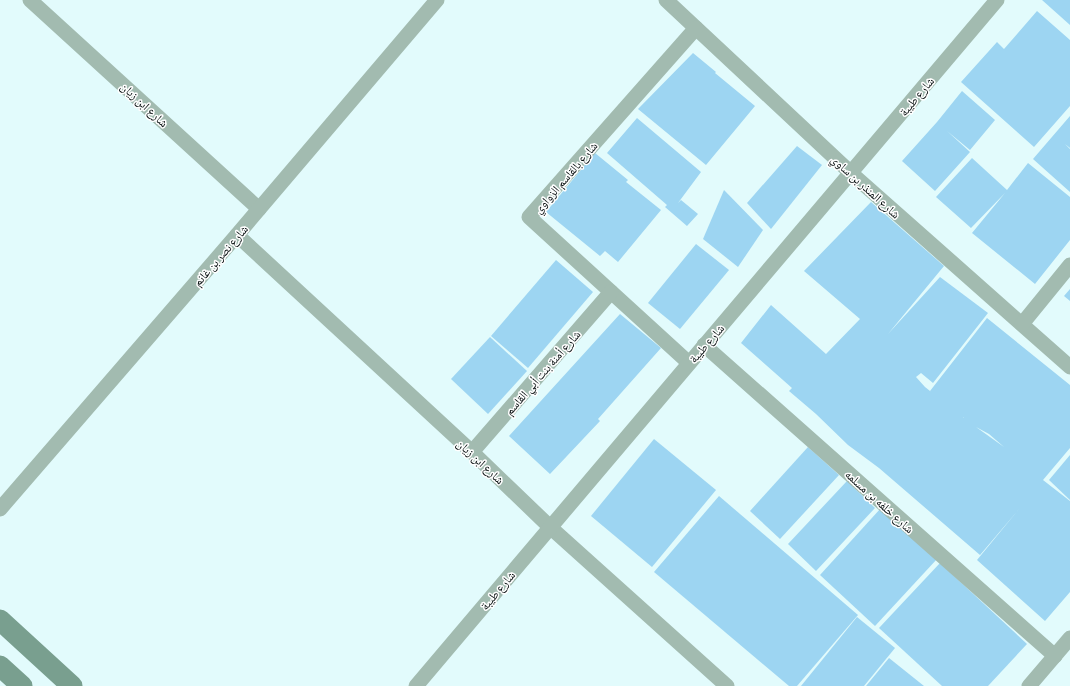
<svg xmlns="http://www.w3.org/2000/svg" width="1070" height="686" viewBox="0 0 1070 686" font-family="Commissioner,'Noto Naskh Arabic',sans-serif">
  <style>
    .building { fill: #9dd5f2; fill-rule: evenodd }
    .lines { fill: none; stroke-linecap: round; stroke-linejoin: round }
    .minor { stroke: #a2bbb0; stroke-width: 15 }
    .secondary { stroke: #799f8f; stroke-width: 21 }
    .labels { text-anchor: middle; dominant-baseline: central; stroke-width: 3; stroke-linejoin: round; paint-order: stroke }
    .street-label { font-size: 12px; fill: #050d0e; stroke: #fff }
  </style>
  <rect width="100%" height="100%" fill="#e2fbfc"/>
  <g class="building">
    <path d="M1042,0H1070V25Z"/>
    <path d="M1037,11L1070,40V106L1034,147L961,82L997,42L1004,49Z"/>
    <path d="M693,53L716,72L715,73L755,106L706,165L638,109Z"/>
    <path d="M962,91L995,120L970,150L947,131L970,152L935,191L902,161L937,122Z"/>
    <path d="M1070,116V148L1065,144L1070,149V192L1033,159Z"/>
    <path d="M637,118L701,172L678,203L681,200L698,214L687,226L665,207L667,205L607,153Z"/>
    <path d="M797,146L822,165L771,229L747,203Z"/>
    <path d="M595,153L628,180L626,182L661,210L618,262L605,251L600,256L546,212Z"/>
    <path d="M972,158L1007,190L1028,163L1070,197V240L1035,284L972,233L1005,193L971,228L936,197Z"/>
    <path d="M724,190L763,230L738,267L703,239Z"/>
    <path d="M871,202L944,266L888,334L940,277L988,313L933,383L921,373L916,377L925,387L964,418L930,391L987,318L1070,385V448L1043,480L1070,501V592L1045,621L977,560L1019,509L980,555L879,468L848,445L816,414L789,391L792,388L741,343L771,305L826,354L860,319L804,271ZM976,427L989,434L1004,447Z"/>
    <path d="M696,244L729,270L680,329L648,303Z"/>
    <path d="M556,260L593,292L528,368L491,336Z"/>
    <path d="M1070,289V301L1064,296Z"/>
    <path d="M620,314L661,348L598,419L600,421L550,474L509,436Z"/>
    <path d="M490,337L527,371L488,414L451,379Z"/>
    <path d="M654,439L716,490L652,567L591,516Z"/>
    <path d="M808,447L839,475L780,539L750,511Z"/>
    <path d="M1070,455V500L1049,480Z"/>
    <path d="M847,481L875,508L816,571L788,544Z"/>
    <path d="M719,496L858,615L797,686H789L654,572Z"/>
    <path d="M881,508L937,559L875,626L820,575Z"/>
    <path d="M940,563L1027,644L988,686H942L879,628Z"/>
    <path d="M857,617L895,648L864,686H801Z"/>
    <path d="M889,658L924,686H866Z"/>
  </g>
  <g class="lines">
    <g class="minor">
      <path d="M30,0L259,209"/>
      <path d="M666,0L851,173L1070,367"/>
      <path d="M237,235L472,452L550,527L727,686"/>
      <path d="M1022,324L1070,265"/>
      <path d="M704,345L1055,656"/>
      <path d="M689,363L529,217L696,28"/>
      <path d="M472,452L611,292"/>
      <path d="M0,509L237,235L437,0"/>
      <path d="M416,686L997,0"/>
      <path d="M1029,686L1070,638"/>
    </g>
    <g class="secondary">
      <path d="M0,620L72,686"/>
      <path d="M0,666L22,686"/>
    </g>
  </g>
  <g class="labels">
    <g class="street-label">
      <text transform="translate(916 96) rotate(-50)">شارع طيبة</text>
      <text transform="translate(145 104) rotate(43)">شارع ابن زيان</text>
      <text transform="translate(565 177) rotate(-49)">شارع بالقاسم الزواوي</text>
      <text transform="translate(866 186) rotate(42)">شارع المنذر بن ساوي</text>
      <text transform="translate(220 255) rotate(-49)">شارع نصر بن غانم</text>
      <text transform="translate(706 343) rotate(-49)">شارع طيبة</text>
      <text transform="translate(542 372) rotate(-49)">شارع أمنة بنت أبي القاسم</text>
      <text transform="translate(481 461) rotate(43)">شارع ابن زيان</text>
      <text transform="translate(880 501) rotate(42)">شارع خلفه بن مسلمه</text>
      <text transform="translate(497 590) rotate(-50)">شارع طيبة</text>
    </g>
  </g>
</svg>
